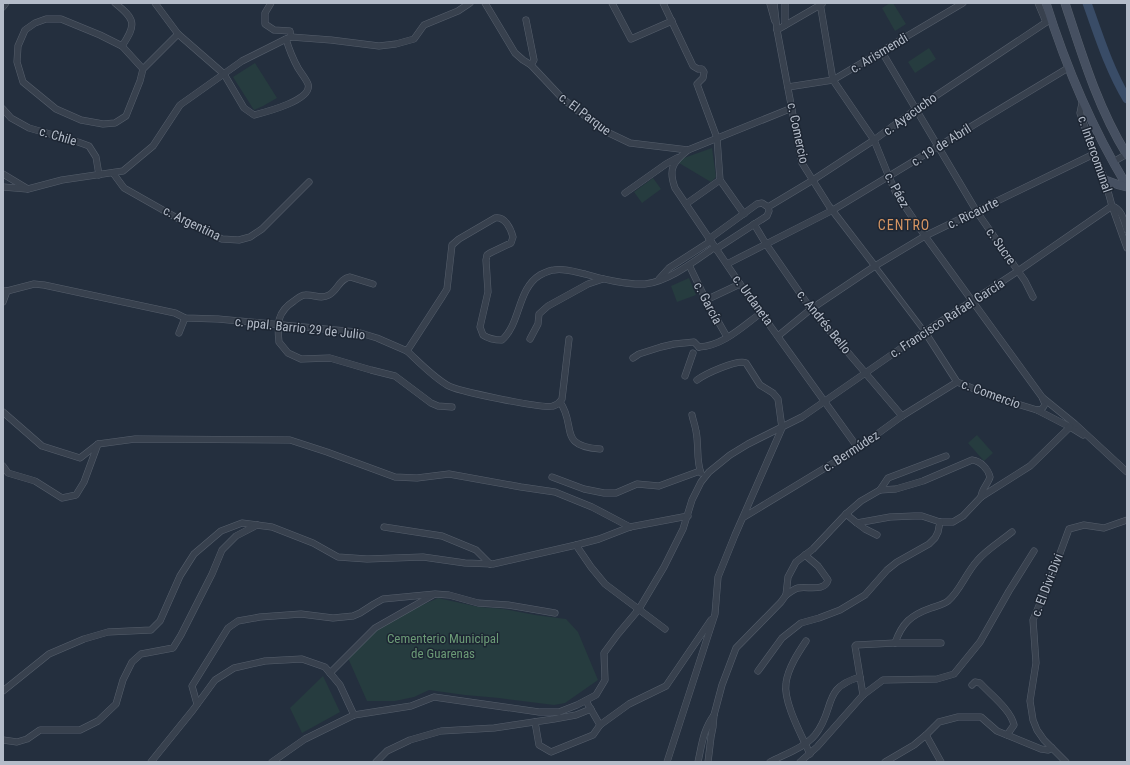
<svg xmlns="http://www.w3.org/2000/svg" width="1130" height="765" viewBox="0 0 1130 765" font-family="'Roboto Condensed',sans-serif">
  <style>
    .green { fill: #263c3f }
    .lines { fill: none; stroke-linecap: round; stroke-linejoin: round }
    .river { stroke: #394c67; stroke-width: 9 }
    .pedestrian-casing { stroke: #565f6c; stroke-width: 5.5 }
    .minor-casing { stroke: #565f6c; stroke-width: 7 }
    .secondary-casing { stroke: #565f6c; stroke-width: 9 }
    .pedestrian { stroke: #38414e; stroke-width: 4.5 }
    .minor { stroke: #38414e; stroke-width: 6 }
    .secondary { stroke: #465061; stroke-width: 8 }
    .labels { text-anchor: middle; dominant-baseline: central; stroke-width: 3; stroke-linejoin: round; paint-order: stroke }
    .street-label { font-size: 13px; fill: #b4bcc9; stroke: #1d2633 }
    .park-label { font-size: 13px; fill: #6b9a76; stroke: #1d2633 }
    .neighbourhood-label { font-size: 14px; letter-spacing: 1px; fill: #d59563; stroke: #1d2633 }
  </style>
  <rect width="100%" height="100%" fill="#242f3e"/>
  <g class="green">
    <path d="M890,3H893L906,24L895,31L882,8Z"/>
    <path d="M929,48L936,59L915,73L908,62Z"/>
    <path d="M255,63L277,98L263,106L254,110L233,77Z"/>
    <path d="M712,148L716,177L711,182L679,163L681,159Z"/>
    <path d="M653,178L661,189L642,203L634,192Z"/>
    <path d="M689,278L696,295L677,302L671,286Z"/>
    <path d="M977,435L993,453L984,461L968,443Z"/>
    <path d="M438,598L479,607L504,609L535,615L566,619L578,632L598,680L565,703L554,705L499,698L465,695L429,690L414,697L395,701H367L348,658L373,632L411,610Z"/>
    <path d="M323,676L340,712L302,733L290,708Z"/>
  </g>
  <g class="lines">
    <path class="river" d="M1087,3C1099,36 1109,69 1127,99"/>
    <g class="pedestrian-casing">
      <g id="pedestrian">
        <path d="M769,3L774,21"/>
        <path d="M875,266L925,332"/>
      </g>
    </g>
    <g class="minor-casing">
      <g id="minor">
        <path d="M115,3C135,19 137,24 122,46"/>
        <path d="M155,3L178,34L224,74L244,108L254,115C266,112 313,100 308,84C306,79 301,73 298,68C293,59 289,49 286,39"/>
        <path d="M271,3L265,13V24L274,30L290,31L291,37"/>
        <path d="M485,3L515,53L523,60L531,65L562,98L578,111L609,133L630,143L688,150L792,108"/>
        <path d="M612,3L631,39L672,21"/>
        <path d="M663,3L693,66L698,69H702L704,72L703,78L697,84L717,138L720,180L744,214"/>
        <path d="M774,3L777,30L802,163L829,206L875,266"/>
        <path d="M820,3L833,80L874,140L889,177L896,193L925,236L1042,397L1045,404C1043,409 1041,410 1037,410L997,398L957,382L925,332"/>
        <path d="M1038,3L1046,22"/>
        <path d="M3,7L6,3"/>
        <path d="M526,20L534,60L531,65"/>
        <path d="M785,25V3"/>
        <path d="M777,30L822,4"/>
        <path d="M882,52L977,212L1025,281L1033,297"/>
        <path d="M143,69L122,46L100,35L61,19H46L35,23L25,30L18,46L17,62L23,82L56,109L81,120L103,124L115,123L126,116L140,81L143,69L178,34"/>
        <path d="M788,87L833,80L963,3"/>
        <path d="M1082,103L1080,113L1094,154L1105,180L1112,206L1127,248"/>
        <path d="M3,109L11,118L29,128L78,142L89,146L96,157L99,175"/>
        <path d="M688,150C673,162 668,169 675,188L740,284L858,448"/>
        <path d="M1113,162L1127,154"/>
        <path d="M113,173L124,188L177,218L222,239L239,240L250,237L262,229L309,182"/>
        <path d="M3,174L28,189L62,180L123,171L153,146L180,105L242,61L286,39L291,37L331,40L379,46L396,44L414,39L424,25L458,11L470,3"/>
        <path d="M3,187L27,189"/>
        <path d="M625,193L666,164L677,158"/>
        <path d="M686,204L720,180"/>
        <path d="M768,207L813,180L874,140L916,109L1051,19"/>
        <path d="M754,224L766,244L811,309L902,416"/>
        <path d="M709,239L757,204L762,203L768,207L769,211L767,216L716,249"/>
        <path d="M727,264L833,210L1068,68"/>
        <path d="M690,267L706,300L727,337"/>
        <path d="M659,279L669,268L711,241"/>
        <path d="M373,284L350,277C339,279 338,290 329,295C320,300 314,294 305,295C301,295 297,299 294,301C277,312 277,324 279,342L288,353L301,359L330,358L371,370L395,376L431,403L438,406L452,407"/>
        <path d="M3,291H7L34,284L44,285L175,313L185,318L218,319L357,332L377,338L407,351L442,297L447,289L452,245L459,239L495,218C505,216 511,229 513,237L511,243L490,253L487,255L486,260L488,292L480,327L483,335C489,339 495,340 502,340C521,323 517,289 540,275C544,273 550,270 554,270C564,268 575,272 585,274C601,279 628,285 645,284C668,282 696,260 715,247"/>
        <path d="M706,300L740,284"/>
        <path d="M3,302L7,291"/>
        <path d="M179,333L185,318"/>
        <path d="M778,336L811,309L875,266L925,236L1094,154"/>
        <path d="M530,339L538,324L539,314L548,306L588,284L603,279"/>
        <path d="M699,347C723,346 743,326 761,313"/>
        <path d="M407,351C420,363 432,376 447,385C456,391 543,409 553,406C557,405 560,402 562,399L569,339"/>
        <path d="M633,358L639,354L661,347L674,344L694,342L699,347"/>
        <path d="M685,376L693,353"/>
        <path d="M1043,398L1075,424L1127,472"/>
        <path d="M560,402C577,426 557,446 600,449"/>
        <path d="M1037,410L1070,427L1083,435"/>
        <path d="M3,412L42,446L80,458L98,444L135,439L290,440L327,452L395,477L417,478L449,474L521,487L555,492L592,507L630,527"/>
        <path d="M692,415C693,420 695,425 696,431C699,445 696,460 701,473"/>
        <path d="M3,466L8,473L35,481L62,498L76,495L84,482L98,444"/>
        <path d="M552,477L584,489L604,493H616L637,484L659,486L700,471"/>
        <path d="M880,490L888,478L946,456"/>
        <path d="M846,514L857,523L890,517L914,516H922L940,522H953L963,516L981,497L1030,466L1070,427"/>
        <path d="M744,517L858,448L902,416L957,382"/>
        <path d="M857,523L865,529L877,535"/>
        <path d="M384,527L442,536L476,550L490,564"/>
        <path d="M576,545L591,567L605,584L665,629"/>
        <path d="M786,595C789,593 794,589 798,588C807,586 825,592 828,580L818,566L805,555"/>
        <path d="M806,641C798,653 788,668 786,683C783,702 802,736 810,754"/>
        <path d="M895,643C902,623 911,615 931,608C936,606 943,605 948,601C960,591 966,573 977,561C986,550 1001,541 1012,532"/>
        <path d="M758,671L782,638L801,623L819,618L840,610L865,595L887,570L897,562L929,544L935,538L938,532L940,522"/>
        <path d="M330,673L375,628L433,595"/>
        <path d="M972,685L975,682L980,683C990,694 1011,710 1014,725L1007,735"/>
        <path d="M3,691L49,654L84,639L108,632L151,630L160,621L180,576L194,554L221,531L242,523L272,527L313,543L338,557L367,559L423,557L465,563L493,564L576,545L599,539L630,527L688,516"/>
        <path d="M863,695L855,646L856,645L895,643H941"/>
        <path d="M586,701L600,725"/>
        <path d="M197,704L192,686L228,628L238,621L260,617L301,614L333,618L353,616L360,613L374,604L383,599L435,594L449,595L478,603L508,605L555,613"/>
        <path d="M535,722L539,745L551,752L593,735L600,725L629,704L666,686L711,620"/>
        <path d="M926,735L941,762"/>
        <path d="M3,740L17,742L27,739L40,730H80L98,721L116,704L123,680L132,662L141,654L173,648L181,635L212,574L222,550L236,536L257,525"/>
        <path d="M151,762L193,710L215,680L234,668L265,661L302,659L325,667L340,685L354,715"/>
        <path d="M272,762L305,739L354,715L411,706L434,697L539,712H559L577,705L596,695L605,680L604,653L618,634L639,609L664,567L683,529L692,500L701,482L709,472L730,455L748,444L802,417L920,335L1018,271L1112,206C1122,209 1124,221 1127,230"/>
        <path d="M376,762L387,751L410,740L441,731L494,728L554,719L576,715L591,709"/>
        <path d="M667,762L715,614L718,577L735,535L782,428L778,399L773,393L760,385L746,363C737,359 705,374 697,380"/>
        <path d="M698,762C702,744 703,730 714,715"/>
        <path d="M708,762L711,737L713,727L714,715L722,685L736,648L781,602L786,595L788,577L796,562L813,549L846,514L861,501L880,490L896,489L923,481L972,460C981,461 988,469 990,477C988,484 981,490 981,497"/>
        <path d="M770,762C785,754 804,748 815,735C836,709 821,688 860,677"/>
        <path d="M800,762L817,747L863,695L883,680L937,679L954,674L980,642L1009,591L1034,551"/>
        <path d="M885,762L914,745L926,735L939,722L958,717H981L997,731L1041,749L1048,750L1052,748"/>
        <path d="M1066,762L1044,740L1037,730L1033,720L1030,701L1036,663L1033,620L1055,567L1069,529L1084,525L1104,528L1127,520"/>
      </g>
    </g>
    <g class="secondary-casing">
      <g id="secondary">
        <path d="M1046,3C1066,67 1092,128 1127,186"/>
        <path d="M1065,3C1082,55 1098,108 1127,155"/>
        <path d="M1105,180L1119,185L1127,187"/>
      </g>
    </g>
    <use href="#pedestrian" class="pedestrian"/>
    <use href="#minor" class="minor"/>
    <use href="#secondary" class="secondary"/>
  </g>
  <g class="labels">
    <g class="street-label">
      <text transform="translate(879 53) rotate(-31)">c. Arismendi</text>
      <text transform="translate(585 114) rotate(37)">c. El Parque</text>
      <text transform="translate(910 114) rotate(-36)">c. Ayacucho</text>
      <text transform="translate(798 133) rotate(78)">c. Comercio</text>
      <text transform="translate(58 136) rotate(16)">c. Chile</text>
      <text transform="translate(941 145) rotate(-32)">c. 19 de Abril</text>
      <text transform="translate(1095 154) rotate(71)">c. Intercomunal</text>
      <text transform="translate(897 190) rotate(62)">c. Páez</text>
      <text transform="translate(973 213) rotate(-26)">c. Ricaurte</text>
      <text transform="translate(192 223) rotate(26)">c. Argentina</text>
      <text transform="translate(1001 246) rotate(55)">c. Sucre</text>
      <text transform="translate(753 300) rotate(54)">c. Urdaneta</text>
      <text transform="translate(708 303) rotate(62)">c. García</text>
      <text transform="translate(947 318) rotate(-33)">c. Francisco Rafael García</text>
      <text transform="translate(824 322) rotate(51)">c. Andrés Bello</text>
      <text transform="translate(300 328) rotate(6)">c. ppal. Barrio 29 de Julio</text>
      <text transform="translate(991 394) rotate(20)">c. Comercio</text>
      <text transform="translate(851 451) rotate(-33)">c. Bermúdez</text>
      <text transform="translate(1047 585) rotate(-69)">c. El Divi-Divi</text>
    </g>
    <g class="park-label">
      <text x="443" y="638">Cementerio Municipal<tspan x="443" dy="15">de Guarenas</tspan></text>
    </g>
    <g class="neighbourhood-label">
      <text x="904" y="225">CENTRO</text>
    </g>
  </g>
  <rect width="1130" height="765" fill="none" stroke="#b4bcc9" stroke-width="8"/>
</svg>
